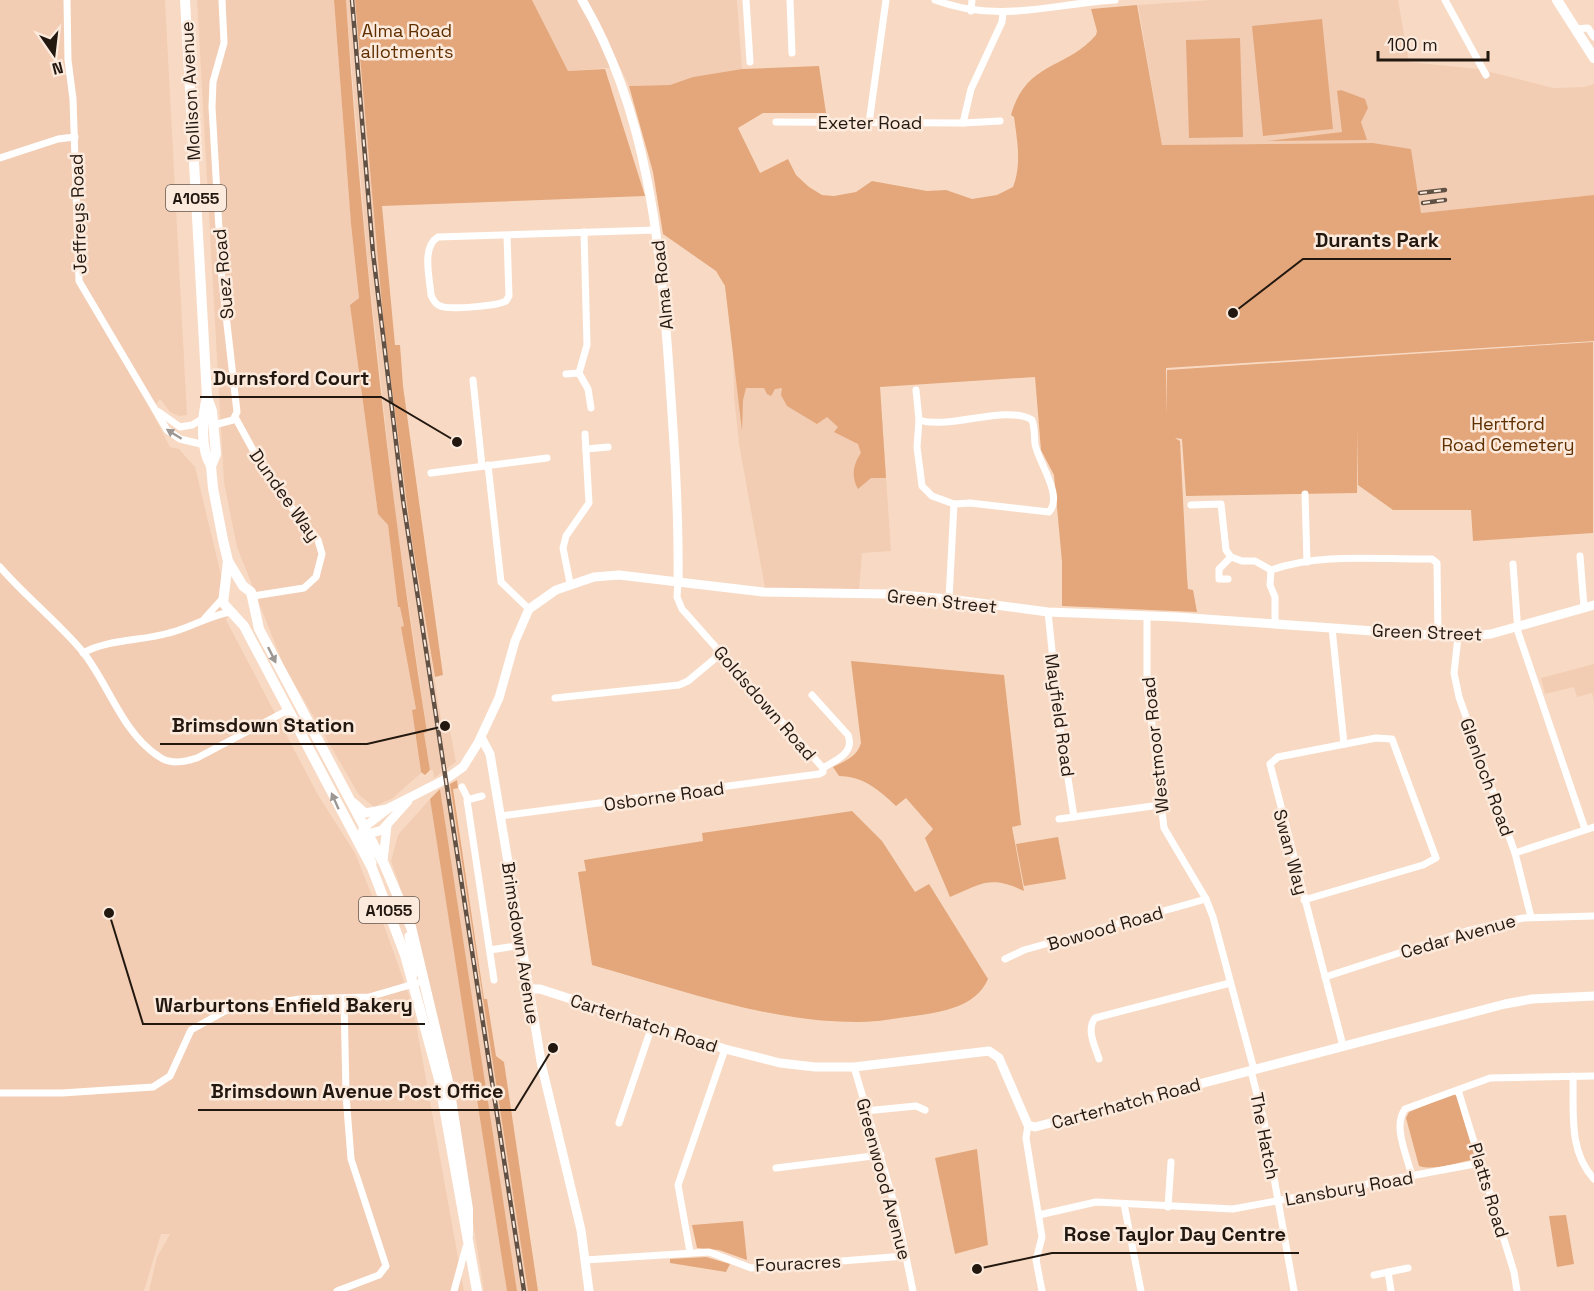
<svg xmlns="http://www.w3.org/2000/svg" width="1594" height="1291" viewBox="0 0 1594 1291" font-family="'Space Grotesk',sans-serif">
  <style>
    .built { fill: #f2cdb3 }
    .green { fill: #e3a77b }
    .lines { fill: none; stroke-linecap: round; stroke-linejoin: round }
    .street { stroke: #fff; stroke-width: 7 }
    .secondary { stroke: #fff; stroke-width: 9 }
    .primary { stroke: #fff; stroke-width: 10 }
    .rail-casing { stroke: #615145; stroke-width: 4.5 }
    .rail { stroke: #fceadd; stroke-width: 2; stroke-dasharray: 7; stroke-linecap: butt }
    .oneway { fill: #9c9793 }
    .labels { text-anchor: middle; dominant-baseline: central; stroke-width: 5; stroke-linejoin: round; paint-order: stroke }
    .shield { fill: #fceadd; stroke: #64574e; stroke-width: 1.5 }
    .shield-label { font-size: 16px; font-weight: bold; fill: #231810 }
    .park-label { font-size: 18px; fill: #5f2f00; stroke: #fceadd }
    .street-label { font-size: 18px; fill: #231810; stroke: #fceadd }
    .leader { fill: none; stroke: #231810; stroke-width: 2 }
    .callout-dot { fill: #231810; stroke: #fceadd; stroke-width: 2 }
    .callout-label { font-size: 20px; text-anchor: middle; font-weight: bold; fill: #231810; stroke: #fceadd; stroke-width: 5; stroke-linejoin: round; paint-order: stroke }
  </style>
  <rect width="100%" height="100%" fill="#f8dac4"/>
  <g class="built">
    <path d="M0,0H165L187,415L179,416L170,412L160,399L151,410L170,447L179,449L195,467L230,612L226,620L318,795L355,853L385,928L411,1001L417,1029L464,1291H149L157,1257L170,1234H161L144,1291H0Z"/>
    <path d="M197,0H334L351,224L359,298L350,305L378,514L388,525L398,606H400L404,626L416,709L412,710L421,773L393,798L374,807L359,795L283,664L237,547L224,483Z"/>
    <path d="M346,0H355L384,328L411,535L441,720L448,719L456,762L434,778L433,770H430L424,732L427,731L395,512L367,256Z"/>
    <path d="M532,0H737L742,69L693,77L670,85L629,86L620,67L568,71Z"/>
    <path d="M1213,0H1398L1409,62L1479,69L1482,76L1491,72L1553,88L1584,87L1594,84V195L1421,213L1411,149L1373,143L1162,145L1138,5Z"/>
    <path d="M725,286L880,387L891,551L862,553L859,590L765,588L739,444L734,397L733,344Z"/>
    <path d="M1594,664V701L1592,693L1577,697L1574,687L1545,694L1541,678Z"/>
    <path d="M450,784L528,1291H517L453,883L440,789Z"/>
    <path d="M430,799L500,1238L507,1291H484L464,1168L418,938L391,861L398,835Z"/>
  </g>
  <g class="green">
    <path d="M334,0H346C362,247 389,492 427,732L424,733L430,770L425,775L421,772L412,710L416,709L401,627L404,626L400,607H398L388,525L378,514L350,305L359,298L351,224Z"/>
    <path d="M355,0H532L568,71L605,69L645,196L382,206L395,345H400L403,386L443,675L435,677L411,535L384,328Z"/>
    <path d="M1137,5L1162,145L1373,143L1411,149L1421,213L1594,195V341L1166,368V416L1167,370L1593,342V533L1473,541L1471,510H1393L1358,485V427L1357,493L1186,496L1182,439L1175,438L1180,441L1187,577L1188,589L1193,590L1197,612L1062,606V562L1054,475L1041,450L1035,377L880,387L886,478H871L858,489C851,477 853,464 861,453L858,444L834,432L838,427L827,417L817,424L787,406L781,395L782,388L775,389L771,396L767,394L764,388H746L743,400L742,431L725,286L716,271L663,234L653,172L629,86L670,85L693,77L742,69L819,66L826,113H763L738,128L760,173L788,159L796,175L809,187L822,195L834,196L856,192L872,181L927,191L946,190L972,199L997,195L1013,187C1022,164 1017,140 1014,117L1011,115C1026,61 1066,70 1096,35L1097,31L1091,9Z"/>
    <path d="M1322,19L1333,129L1263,136L1252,26Z"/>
    <path d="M1240,38L1243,137L1189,138L1186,40Z"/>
    <path d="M1341,90L1365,99L1368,108L1361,122L1367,140L1267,141L1342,132L1337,91Z"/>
    <path d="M851,661L1004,675L1021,825L1012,827L1024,891C991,875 982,883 950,897L925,838L933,829L906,798L896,806C879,790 863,776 839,776L833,767C845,761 857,757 861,743Z"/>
    <path d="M457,780L458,788L453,789L484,999H487L496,1056L504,1062L538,1291H528L450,784Z"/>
    <path d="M440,789L517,1291H507L430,799Z"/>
    <path d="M852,811L882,841L915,892L929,884L988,979C976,1007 942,1012 914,1016C897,1018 878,1022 860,1022C770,1023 678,989 592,965L578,872L586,871L584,860L703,841L702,833Z"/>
    <path d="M1058,837L1066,879L1024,886L1016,844Z"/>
    <path d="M1453,1094L1457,1096L1475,1154L1471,1160C1455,1163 1434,1171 1419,1166L1406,1118L1409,1112Z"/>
    <path d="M977,1149L988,1245L955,1254L935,1158Z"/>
    <path d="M1566,1215L1574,1264L1557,1267L1549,1216Z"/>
    <path d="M743,1221L747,1260L719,1250L697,1248L692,1225Z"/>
    <path d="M706,1257L730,1264L726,1272L670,1263V1259Z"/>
  </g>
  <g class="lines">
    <g class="street">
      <path d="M67,0L68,60L73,99L79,281L167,430L180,439L205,445"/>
      <path d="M746,0L750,62"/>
      <path d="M790,0L792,53"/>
      <path d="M935,0C999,24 1050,4 1115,0"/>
      <path d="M1445,0L1486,75"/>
      <path d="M971,11L972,0"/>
      <path d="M1575,29L1588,28L1594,37"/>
      <path d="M776,122L963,123L1000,121"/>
      <path d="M869,123L886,0"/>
      <path d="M963,123L971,89L1002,22L1003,13"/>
      <path d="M0,158L58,139L75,137"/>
      <path d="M584,232L587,345L579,373L588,389L591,408"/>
      <path d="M507,235L509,296L506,301C497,306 450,310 440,306C435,304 433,300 431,295C430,279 421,247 438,237L656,230"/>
      <path d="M566,374L579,373"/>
      <path d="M473,380L482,466"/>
      <path d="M916,390L919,420L917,447L922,486L932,496L954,504L949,599"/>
      <path d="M159,412L180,427L192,425L204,418"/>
      <path d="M235,417L270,481L318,540L322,554L316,577L304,588L253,596"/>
      <path d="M919,420C950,430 1006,404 1032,420C1035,428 1034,436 1035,444C1038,462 1064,496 1049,512L970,503L954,504"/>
      <path d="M214,425L233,420L237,412L222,280L212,107L213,82L224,43L222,0"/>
      <path d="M586,449L608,447"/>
      <path d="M488,465L501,582L529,609"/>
      <path d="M431,473L547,458"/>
      <path d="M1305,494L1307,562"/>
      <path d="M1191,505L1221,504L1226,550L1231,557L1242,561H1255L1271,570"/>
      <path d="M1580,556L1584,607"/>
      <path d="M1513,564L1518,632L1585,829"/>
      <path d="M0,567C26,597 58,622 83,652C109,685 122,732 158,756C170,765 184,762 197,758L288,710"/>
      <path d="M1228,579H1219V569L1231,557"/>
      <path d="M570,583L563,548L566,536L589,503L585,434"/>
      <path d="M678,583L677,597L682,609L823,768"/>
      <path d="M1048,612L1060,727L1074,817"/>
      <path d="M1147,616V683L1164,828L1206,899L1213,917L1253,1066L1251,1071L1264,1121L1294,1291"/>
      <path d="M205,618L223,598"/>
      <path d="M1275,624V597L1270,585L1271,570C1321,552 1380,560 1432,559L1437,563L1438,635"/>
      <path d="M1332,628L1344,744"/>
      <path d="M1458,637L1454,673L1459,697L1515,853L1531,917"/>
      <path d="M83,653C108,639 142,641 169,633C190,628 208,616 230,612"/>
      <path d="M555,698L679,685L688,681L718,656L724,655"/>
      <path d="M462,787L468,799"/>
      <path d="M482,796L467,800L494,980"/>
      <path d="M500,816L819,774L823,772V768C836,760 855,753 848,735L812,695"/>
      <path d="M1059,819L1160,805"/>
      <path d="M1515,853L1594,827"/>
      <path d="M1304,900L1423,865L1436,858L1392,739L1376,738L1278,757L1270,764L1343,1046"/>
      <path d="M408,936L414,975"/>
      <path d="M490,950L522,945"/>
      <path d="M1005,959L1024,950L1206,899"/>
      <path d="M1325,977L1467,931L1523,918L1594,916"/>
      <path d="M1099,1059C1095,1046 1086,1030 1095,1018L1230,983"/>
      <path d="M854,1067L897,1213L913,1291"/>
      <path d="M1573,1076C1574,1112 1568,1151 1594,1179"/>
      <path d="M1458,1090L1514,1272L1517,1291"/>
      <path d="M0,1093H62L153,1087L170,1076L191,1030L225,1011L300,999L369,997L417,983"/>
      <path d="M865,1111L916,1106L925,1110"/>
      <path d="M619,1123L652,1026"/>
      <path d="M1028,1125L1026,1138L1042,1237L1036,1260L1042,1291"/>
      <path d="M776,1168L881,1155"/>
      <path d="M1412,1177C1408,1157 1392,1127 1405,1109L1490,1078L1594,1076"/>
      <path d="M1124,1204L1141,1291"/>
      <path d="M1168,1207L1171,1162"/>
      <path d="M1039,1215L1096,1202L1233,1209L1480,1163"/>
      <path d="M690,1252L678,1185L725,1049"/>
      <path d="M585,1260L709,1252L751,1268L905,1256"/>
      <path d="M1388,1272L1391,1291"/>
      <path d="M1374,1275L1408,1268"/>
      <path d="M337,1291L379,1275L386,1266L351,1159L346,1095L344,998"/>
      <path d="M454,1291L466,1247"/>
    </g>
    <g class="secondary">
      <path d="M582,0C648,112 660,242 669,369C674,440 679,512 678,583"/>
      <path d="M481,737L490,754L542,1067L581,1230L589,1291"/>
      <path d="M354,803L365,813L387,809"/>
      <path d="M362,836L382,830L408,801"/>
      <path d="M383,861L387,825"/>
      <path d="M372,863L362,836L363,828L389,808L446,779L463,767L478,743L499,698L515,641L529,609L556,590L594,577L619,575L763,592L888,594L949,599L1048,612L1177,617L1458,637L1491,634L1594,605"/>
      <path d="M528,989H540L725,1049L780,1063L815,1067H854L989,1051L999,1058L1028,1125L1035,1127L1505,1004L1532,999L1594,996"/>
    </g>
    <g class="primary">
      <path d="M185,0L207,397C202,417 200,448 211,466"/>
      <path d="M1557,0L1594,58"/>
      <path d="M207,397L212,411L216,454L211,466L213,488L223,540L228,561L243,586L251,592L259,629L384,864L411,927L449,1086L468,1209V1235"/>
      <path d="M228,561L223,603L244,626L372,868L405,955L439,1079L477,1291"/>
    </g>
    <g class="rail-casing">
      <g id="rail">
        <path d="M352,0L373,253L403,500L524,1291"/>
        <path d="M1420,193L1445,190"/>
        <path d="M1423,203L1445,200"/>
      </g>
    </g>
    <use href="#rail" class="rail"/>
  </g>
  <defs><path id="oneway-solid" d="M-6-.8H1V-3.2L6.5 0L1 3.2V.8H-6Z" transform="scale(1.5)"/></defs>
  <g class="oneway">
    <use href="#oneway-solid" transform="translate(174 434) rotate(-148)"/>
    <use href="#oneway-solid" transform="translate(272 655) rotate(64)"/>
    <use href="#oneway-solid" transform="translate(335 801) rotate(-114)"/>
  </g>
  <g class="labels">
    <g class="shield">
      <rect x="166" y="185" width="60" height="26" rx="4.5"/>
      <rect x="359" y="897" width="60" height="26" rx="4.5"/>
    </g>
    <g class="shield-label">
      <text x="196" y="198">A1055</text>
      <text x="389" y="910">A1055</text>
    </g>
    <g class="park-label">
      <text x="407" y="30">Alma Road<tspan x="407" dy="21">allotments</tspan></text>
      <text x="1508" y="423">Hertford<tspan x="1508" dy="21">Road Cemetery</tspan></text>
    </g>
    <g class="street-label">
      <text transform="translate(190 91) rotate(-93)">Mollison Avenue</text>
      <text x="870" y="122">Exeter Road</text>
      <text transform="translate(78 214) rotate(-92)">Jeffreys Road</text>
      <text transform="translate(223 274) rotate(-95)">Suez Road</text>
      <text transform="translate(662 285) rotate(-96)">Alma Road</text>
      <text transform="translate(285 495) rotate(55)">Dundee Way</text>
      <text transform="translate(942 601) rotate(6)">Green Street</text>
      <text transform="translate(1427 632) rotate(2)">Green Street</text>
      <text transform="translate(765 703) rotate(49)">Goldsdown Road</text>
      <text transform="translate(1060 715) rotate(82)">Mayfield Road</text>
      <text transform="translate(1155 745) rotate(-96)">Westmoor Road</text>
      <text transform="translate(1487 777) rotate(70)">Glenloch Road</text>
      <text transform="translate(664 796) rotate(-8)">Osborne Road</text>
      <text transform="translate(1291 852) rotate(75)">Swan Way</text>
      <text transform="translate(1105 928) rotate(-16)">Bowood Road</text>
      <text transform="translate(1458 936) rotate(-16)">Cedar Avenue</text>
      <text transform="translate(521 943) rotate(81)">Brimsdown Avenue</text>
      <text transform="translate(644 1023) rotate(18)">Carterhatch Road</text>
      <text transform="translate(1126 1103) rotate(-15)">Carterhatch Road</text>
      <text transform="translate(1265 1136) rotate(79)">The Hatch</text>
      <text transform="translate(884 1179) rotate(75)">Greenwood Avenue</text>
      <text transform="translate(1349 1188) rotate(-10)">Lansbury Road</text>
      <text transform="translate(1489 1190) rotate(73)">Platts Road</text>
      <text transform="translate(798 1263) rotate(-3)">Fouracres</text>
    </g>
  </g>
  <path class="leader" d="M1233 313L1303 259H1451M457 442L381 397H200M445 726L367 744H160M109 913L143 1024H425M553 1048L515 1110H198M977 1269L1052 1253H1299"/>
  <g class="callout-dot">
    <circle cx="1233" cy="313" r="6"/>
    <circle cx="457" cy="442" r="6"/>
    <circle cx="445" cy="726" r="6"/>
    <circle cx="109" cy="913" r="6"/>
    <circle cx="553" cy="1048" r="6"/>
    <circle cx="977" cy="1269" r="6"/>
  </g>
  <g class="callout-label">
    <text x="1377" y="247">Durants Park</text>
    <text x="291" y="385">Durnsford Court</text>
    <text x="263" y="732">Brimsdown Station</text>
    <text x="284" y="1012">Warburtons Enfield Bakery</text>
    <text x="357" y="1098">Brimsdown Avenue Post Office</text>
    <text x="1175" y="1241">Rose Taylor Day Centre</text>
  </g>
  <g transform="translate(54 54) rotate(166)" stroke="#fceadd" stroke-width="4.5" paint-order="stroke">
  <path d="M0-4.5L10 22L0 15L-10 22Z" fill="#231810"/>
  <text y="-9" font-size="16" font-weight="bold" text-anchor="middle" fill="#231810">N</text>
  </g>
  <path d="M1378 51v9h110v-9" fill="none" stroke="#231810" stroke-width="3"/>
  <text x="1387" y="51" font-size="18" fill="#231810" stroke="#fceadd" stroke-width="4.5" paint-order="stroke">100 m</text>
</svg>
